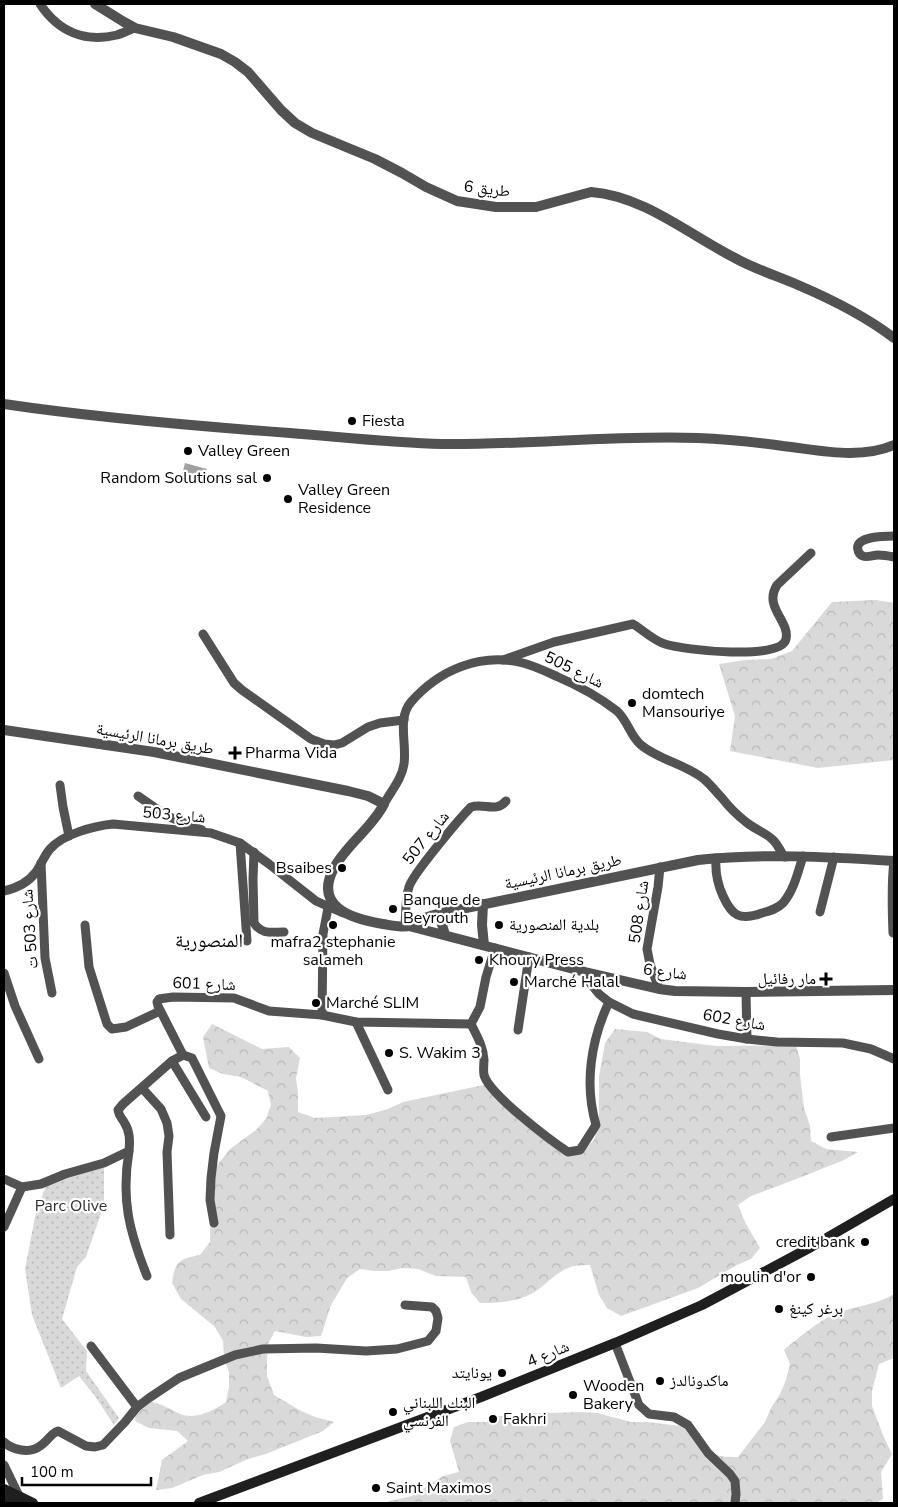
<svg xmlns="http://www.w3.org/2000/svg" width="898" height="1507" viewBox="0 0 898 1507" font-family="'Nunito Sans','Noto Naskh Arabic',sans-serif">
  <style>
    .forest { fill: url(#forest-crowns) }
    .park { fill: url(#park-dots) }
    .water { fill: #a0a0a0 }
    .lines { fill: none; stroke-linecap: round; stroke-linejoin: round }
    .minor { stroke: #525252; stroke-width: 9 }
    .tertiary { stroke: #525252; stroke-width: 10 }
    .secondary { stroke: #1f1f1f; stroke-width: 10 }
    .poi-dot { fill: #000; stroke: #fff; stroke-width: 2 }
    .labels { text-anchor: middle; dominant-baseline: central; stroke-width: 4.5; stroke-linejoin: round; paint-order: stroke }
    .street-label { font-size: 16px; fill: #000; stroke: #fff }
    .poi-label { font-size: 16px; fill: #000; stroke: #fff; text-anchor: start }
    .park-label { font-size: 16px; fill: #303030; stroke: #fff }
    .quarter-label { font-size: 19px; fill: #000; stroke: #fff }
  </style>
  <defs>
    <pattern id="forest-crowns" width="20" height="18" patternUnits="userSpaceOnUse" patternTransform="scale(1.25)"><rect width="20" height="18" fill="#d9d9d9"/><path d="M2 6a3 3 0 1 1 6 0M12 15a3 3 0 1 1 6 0" fill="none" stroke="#b8b8b8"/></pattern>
    <pattern id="park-dots" width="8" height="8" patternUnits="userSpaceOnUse" patternTransform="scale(1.25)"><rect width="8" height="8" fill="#d9d9d9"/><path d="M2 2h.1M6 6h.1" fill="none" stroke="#b8b8b8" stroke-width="1.8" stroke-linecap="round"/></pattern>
  </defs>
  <rect width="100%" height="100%" fill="#fff"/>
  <g class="forest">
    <path d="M876,600L894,603V760L818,768L730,751L735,716L719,664L745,660L771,659L792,651L832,602Z"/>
    <path d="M212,1024L262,1049L289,1047L300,1058L296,1078L298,1093V1112L315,1118L366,1115L388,1109L403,1102L488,1084L556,1146L584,1150L594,1140L599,1124V1076L605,1043L615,1029L647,1032L661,1039L716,1046L796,1045L800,1059V1075L804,1108L810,1126L811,1141L826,1149L858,1152L844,1160L799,1178L751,1196L738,1205L745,1222L760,1248L751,1259L737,1265L698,1288L621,1316L607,1308L599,1295L590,1265C585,1265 579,1265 574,1266C557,1270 546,1286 531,1294C515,1302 498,1303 480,1303L471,1292L466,1277L436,1276L418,1269L403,1268L388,1271H374L360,1269L347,1278L331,1305L321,1336L306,1337L275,1331L268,1344L267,1359V1376L274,1395L301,1411L315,1417L334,1422L323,1431L266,1454L248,1459L219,1472L203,1475L172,1488L156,1490L162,1460L188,1441L177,1431L149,1428L135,1421L136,1406C140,1405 147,1402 151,1402C160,1403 170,1409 178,1413C194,1421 213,1411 226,1402L229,1387V1372L224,1358L223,1341L215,1327L181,1299L172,1283C175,1262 178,1259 200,1255L210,1242L211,1173L230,1149L256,1130L266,1119L271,1105L268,1091L241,1077L223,1074L209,1068L203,1037Z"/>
    <path d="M894,1294V1358L879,1364L872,1391V1406L883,1435L892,1454L881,1472L883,1499L876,1503H382L412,1496L443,1476L459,1472L450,1441L454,1427L468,1422H486L500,1416L517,1414L581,1412L597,1413L631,1422H647L681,1426L696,1431C708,1455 711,1457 738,1457L765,1422L771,1408L780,1394L786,1380L790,1364L784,1350C797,1339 820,1320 835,1314C854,1306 876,1305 894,1294Z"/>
  </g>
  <path class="park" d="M94,1165L104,1168V1205L86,1257L77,1267L62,1319L87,1351L86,1371L119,1418L114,1425L95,1396L79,1376L61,1388L32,1315L25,1269L35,1217L47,1182Z"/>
  <path class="water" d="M185,463L207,469L203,481L182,475Z"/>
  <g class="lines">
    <g class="minor">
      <path d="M40,4C58,31 84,43 117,35C123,33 129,30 135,28"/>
      <path d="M894,536C886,536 854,536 858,550C858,552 860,555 863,556C867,558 873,555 878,555C884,555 889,556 894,557"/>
      <path d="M203,634L234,683L242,690L311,739L324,744L334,745L342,743L368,727L380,723L404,720"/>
      <path d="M503,660L554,642L633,624C643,630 654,641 665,644C683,650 782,661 786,639C790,621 763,607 777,585L811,553"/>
      <path d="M60,785L63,807L69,836"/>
      <path d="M138,796L167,816L202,830"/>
      <path d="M384,804C391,791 402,779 404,764C407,744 397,718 411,702C439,670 481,652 523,663C535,666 547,672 558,677C579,686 599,697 617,711C628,721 630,736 641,745C659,760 685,764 704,779C711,785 716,792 722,798C729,807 737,815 746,822C754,829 767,833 774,841C779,846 780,852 785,857"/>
      <path d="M240,843L247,941"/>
      <path d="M254,852L253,879L254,923C262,935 271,932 284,932"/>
      <path d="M716,858C715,872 717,883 723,896C732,916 740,921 762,913C770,911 777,909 783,903C794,890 798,872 803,856"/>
      <path d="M41,863L45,958L52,993"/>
      <path d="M4,891C17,888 28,883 36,872C41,865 44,856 50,849C63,834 94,826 113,824L211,833L240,843L269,864L316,901L343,913"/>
      <path d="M820,912L834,857"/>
      <path d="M85,925L89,967L107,1024L112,1029L126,1027L160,1011"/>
      <path d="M405,926C406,914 405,899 409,887C412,875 460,818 471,807C484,803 496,813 506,801"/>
      <path d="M893,933C892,909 891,885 894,861"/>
      <path d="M585,972L590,983L599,994L609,1002L633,1014L718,1034L747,1039L777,1042L843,1043L871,1049L894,1059"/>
      <path d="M4,973L15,1006L39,1059"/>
      <path d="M659,989L650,964L647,949L658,887L660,867"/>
      <path d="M746,992L747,1039"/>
      <path d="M322,1015L323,934L328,908"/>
      <path d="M356,1022L388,1090"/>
      <path d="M471,1024C477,1036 483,1046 484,1060C484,1064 483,1070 484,1075C489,1094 550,1140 568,1152L580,1150L596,1125C584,1084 591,1040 609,1002"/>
      <path d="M518,1030L529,957"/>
      <path d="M183,1055L192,1058L221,1116L214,1153L211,1178L210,1200L214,1223"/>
      <path d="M172,1061L206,1117"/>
      <path d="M142,1088L161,1109L167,1123L169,1136L167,1152L170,1235"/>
      <path d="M831,1137L894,1128"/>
      <path d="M129,1151C121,1199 129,1231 147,1276"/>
      <path d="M4,1179L22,1187"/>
      <path d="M22,1187L41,1184L65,1174L104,1163L129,1151C130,1140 130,1131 124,1122C121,1117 119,1116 118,1110L123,1104L172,1061L183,1055L158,1006L157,1002L159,999L173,997L234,998L269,1011L322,1015L356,1022L471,1024L480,1007L486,977L495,948"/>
      <path d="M4,1227L22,1187"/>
      <path d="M615,1343L639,1405L649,1414L674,1417L688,1425L708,1453L730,1474L735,1481L736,1494L735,1503"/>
      <path d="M91,1346L137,1407"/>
      <path d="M4,1442C12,1450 30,1454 40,1446C47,1442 51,1433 58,1431L86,1446L95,1447L103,1445L125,1422L137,1407L149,1398L179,1378L235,1355L263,1349L316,1348L366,1351L397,1349L428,1341L436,1331L438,1318L436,1311L432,1307L405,1305"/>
      <path d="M4,1465L21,1500"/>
    </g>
    <g class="tertiary">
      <path d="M95,4L124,22L135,28L173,37L221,54L235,62L248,72L281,110L295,123L312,133L375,159L402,173L426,187L457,201L496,207H536L591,192C644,196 689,235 735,258C755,269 777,276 798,285C831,299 865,316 894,338"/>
      <path d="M4,404C98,418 195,426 290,433C341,437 392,443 442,444C528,445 613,435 698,438C727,439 755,442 783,446C819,450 859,460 894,445"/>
      <path d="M4,730L154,752L348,791L368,796L384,804C372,828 347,844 334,868C313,907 352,919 383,924C390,925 402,928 410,926C414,925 419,921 423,919C429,916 435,915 442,913L698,860C763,853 829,857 894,861"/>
      <path d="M483,904L482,925L484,945"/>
      <path d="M442,913L441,921L445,935"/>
      <path d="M409,926L585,972L659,989L675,991L746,992L894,990"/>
    </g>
    <g class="secondary">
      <path d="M4,1489L33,1503"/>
      <path d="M4,1497L16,1503"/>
      <path d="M199,1503L481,1397L615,1343L702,1305L811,1247L894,1199"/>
    </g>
  </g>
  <g class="poi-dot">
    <circle cx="352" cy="421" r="5"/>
    <circle cx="188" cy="451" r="5"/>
    <circle cx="267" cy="478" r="5"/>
    <circle cx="288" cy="499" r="5"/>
    <circle cx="632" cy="703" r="5"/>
    <path d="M232.5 745.5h5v5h5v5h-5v5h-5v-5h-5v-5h5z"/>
    <circle cx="342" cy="868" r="5"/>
    <circle cx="393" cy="909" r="5"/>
    <circle cx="333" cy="925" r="5"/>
    <circle cx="499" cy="925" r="5"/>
    <circle cx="479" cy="960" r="5"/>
    <path d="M823.5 971.5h5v5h5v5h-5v5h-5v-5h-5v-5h5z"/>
    <circle cx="514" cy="982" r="5"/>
    <circle cx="316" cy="1003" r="5"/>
    <circle cx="389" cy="1053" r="5"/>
    <circle cx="865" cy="1242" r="5"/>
    <circle cx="811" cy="1277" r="5"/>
    <circle cx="779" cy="1309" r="5"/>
    <circle cx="502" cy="1373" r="5"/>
    <circle cx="660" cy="1381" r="5"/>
    <circle cx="573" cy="1395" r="5"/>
    <circle cx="393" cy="1412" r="5"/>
    <circle cx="493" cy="1419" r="5"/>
    <circle cx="376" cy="1488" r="5"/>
  </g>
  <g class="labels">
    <g class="street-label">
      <text transform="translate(487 189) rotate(7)">طريق 6</text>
      <text transform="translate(574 670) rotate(26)">شارع 505</text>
      <text transform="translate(155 739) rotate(10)">طريق برمانا الرئيسية</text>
      <text transform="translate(174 815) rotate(5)">شارع 503</text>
      <text transform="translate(426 838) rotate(-51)">شارع 507</text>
      <text transform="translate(563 872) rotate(-12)">طريق برمانا الرئيسية</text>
      <text transform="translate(639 912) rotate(-82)">شارع 508</text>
      <text transform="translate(30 929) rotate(-94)">شارع 503 ت</text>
      <text transform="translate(665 972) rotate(7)">شارع 6</text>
      <text transform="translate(204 984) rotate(2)">شارع 601</text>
      <text transform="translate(734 1020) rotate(10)">شارع 602</text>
      <text transform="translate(548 1354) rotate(-22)">شارع 4</text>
    </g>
    <g class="poi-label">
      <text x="362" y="421">Fiesta</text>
      <text x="198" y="451">Valley Green</text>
      <text x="257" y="478" text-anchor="end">Random Solutions sal</text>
      <text x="298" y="490">Valley Green<tspan x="298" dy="18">Residence</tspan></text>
      <text x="642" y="694">domtech<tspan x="642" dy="18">Mansouriye</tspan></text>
      <text x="245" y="753">Pharma Vida</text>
      <text x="332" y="868" text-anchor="end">Bsaibes</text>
      <text x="403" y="900">Banque de<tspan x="403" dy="18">Beyrouth</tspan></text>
      <text x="509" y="925">بلدية المنصورية</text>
      <text x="333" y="942" text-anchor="middle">mafra2 stephanie<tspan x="333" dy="18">salameh</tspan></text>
      <text x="489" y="960">Khoury Press</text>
      <text x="816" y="979" text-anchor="end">مار رفائيل</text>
      <text x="524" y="982">Marché Halal</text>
      <text x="326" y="1003">Marché SLIM</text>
      <text x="399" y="1053">S. Wakim 3</text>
      <text x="855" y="1242" text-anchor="end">credit bank</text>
      <text x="801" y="1277" text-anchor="end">moulin d'or</text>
      <text x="789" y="1309">برغر كينغ</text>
      <text x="492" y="1373" text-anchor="end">يونايتد</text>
      <text x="670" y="1381">ماكدونالدز</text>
      <text x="583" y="1386">Wooden<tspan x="583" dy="18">Bakery</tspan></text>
      <text x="403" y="1403">البنك اللبناني<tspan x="403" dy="18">الفرنسي</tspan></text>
      <text x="503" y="1419">Fakhri</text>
      <text x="386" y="1488">Saint Maximos</text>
    </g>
    <g class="park-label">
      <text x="71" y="1206">Parc Olive</text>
    </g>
    <g class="quarter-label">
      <text x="209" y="941">المنصورية</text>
    </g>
  </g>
  <rect width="898" height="1507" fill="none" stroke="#000000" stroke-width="10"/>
  <path d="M22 1477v8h129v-8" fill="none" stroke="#000000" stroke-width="2.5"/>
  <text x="30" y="1477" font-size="15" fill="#000000" stroke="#ffffff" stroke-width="4" paint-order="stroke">100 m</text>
</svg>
